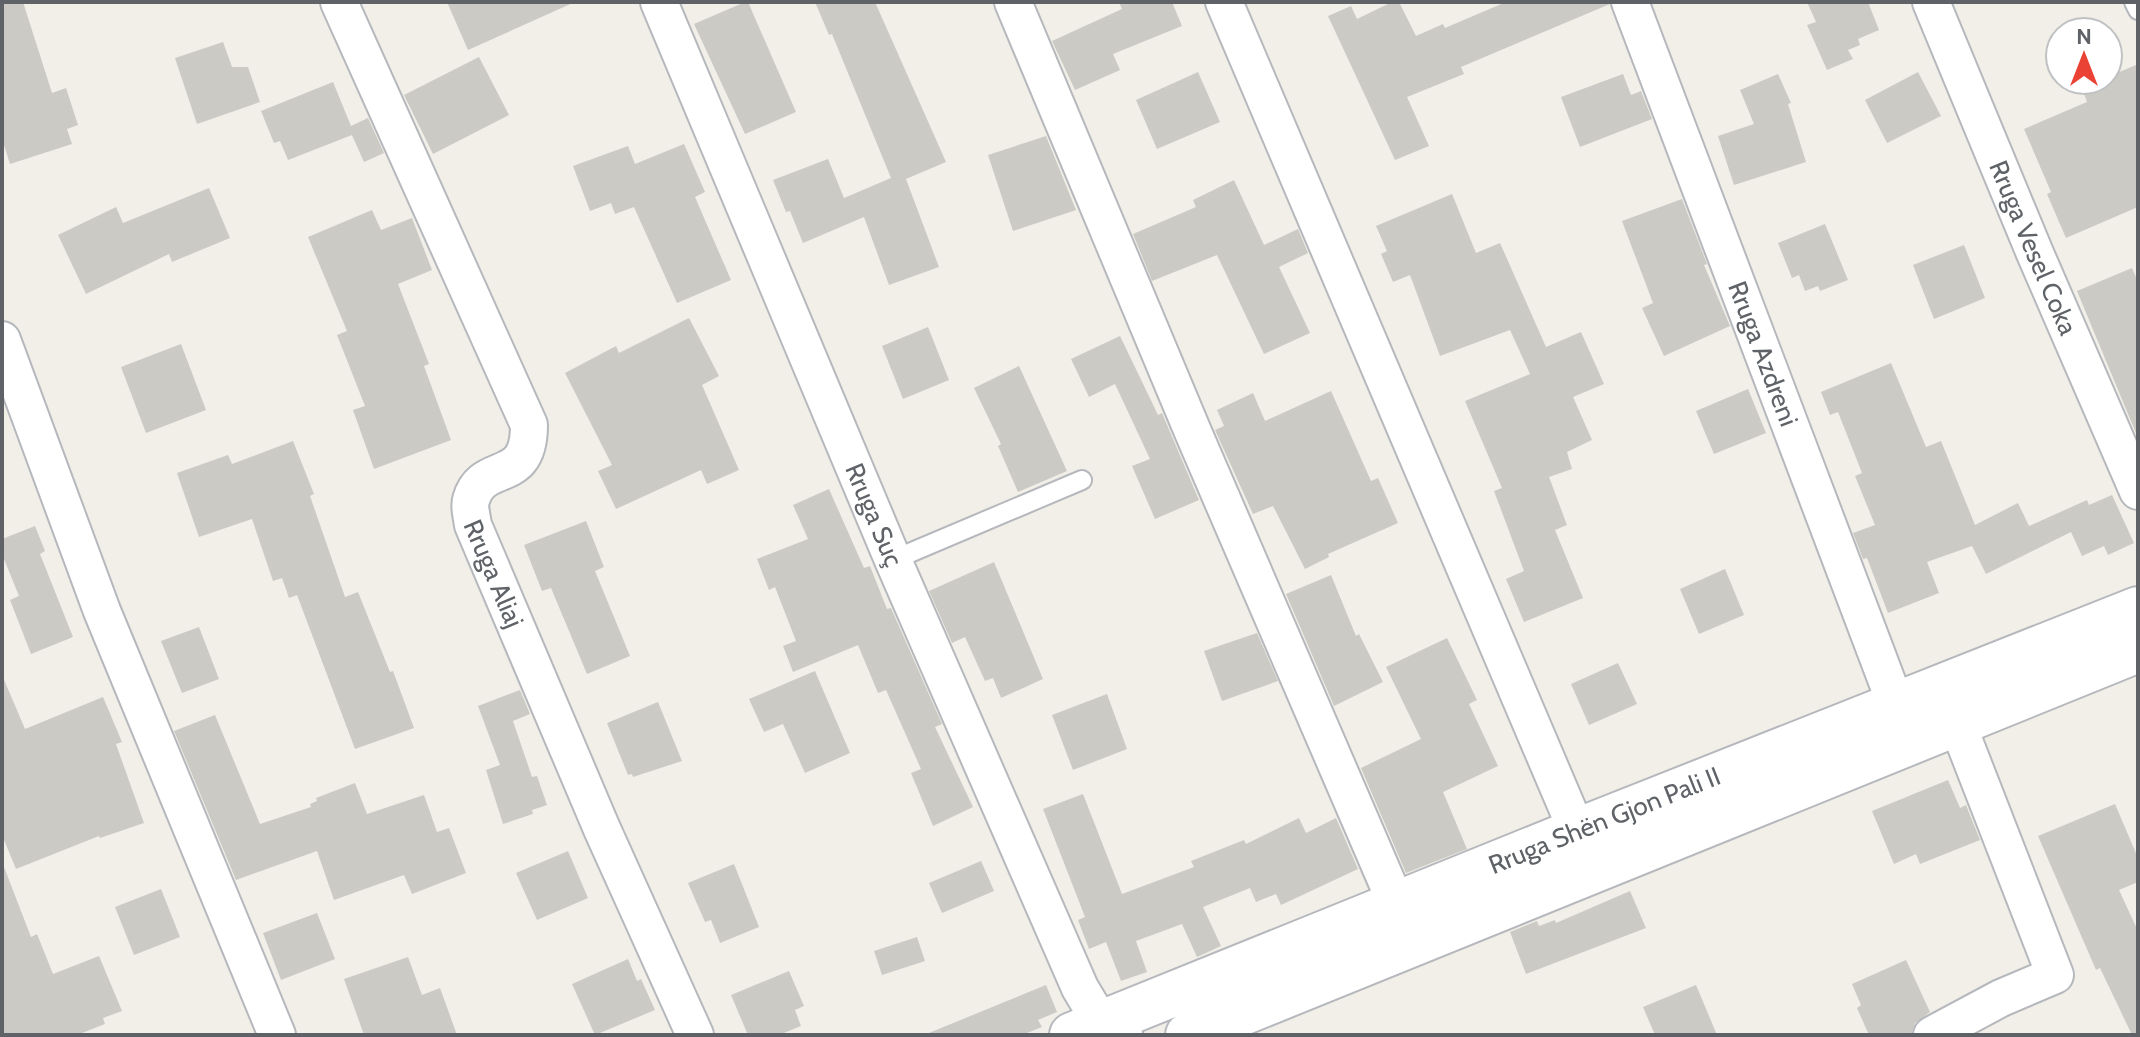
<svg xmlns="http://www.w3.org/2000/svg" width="2140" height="1037" viewBox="0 0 2140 1037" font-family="Cabin,sans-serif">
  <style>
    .building { fill: #cccac5 }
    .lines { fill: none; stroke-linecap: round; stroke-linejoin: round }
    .service-casing { stroke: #b5b8bc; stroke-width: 22 }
    .minor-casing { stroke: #b5b8bc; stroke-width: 40 }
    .tertiary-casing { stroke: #b5b8bc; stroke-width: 48 }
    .service { stroke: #fff; stroke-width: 18 }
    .minor { stroke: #fff; stroke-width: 36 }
    .tertiary { stroke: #fff; stroke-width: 44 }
    .labels { text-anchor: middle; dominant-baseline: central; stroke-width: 8; stroke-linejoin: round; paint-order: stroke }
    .street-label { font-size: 26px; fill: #5f6368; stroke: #fff }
  </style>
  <rect width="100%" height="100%" fill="#f1efe8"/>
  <g class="building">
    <path d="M2,2H23L52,93L66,88L78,125L67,129L72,144L10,164L2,139Z"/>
    <path d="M447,2H575L468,50Z"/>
    <path d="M745,2H748L796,112L745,134L694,24Z"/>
    <path d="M815,2H875L946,162L906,179L939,267L889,285L864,217L803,243L790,211L786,212L773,180L828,159L844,198L891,178L832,34L829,35Z"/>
    <path d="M1119,2H1172L1182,26L1113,54L1120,70L1075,90L1052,41L1122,9Z"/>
    <path d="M1392,2H1399L1416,36L1443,24L1445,28L1506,2H1610V4L1461,67L1464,74L1407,97L1429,146L1395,160L1328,16L1351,6L1357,19Z"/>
    <path d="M1807,2H1868L1879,30L1858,39L1860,45L1848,50L1853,59L1827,70L1807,25L1816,22Z"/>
    <path d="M223,42L232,67H248L260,102L197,124L175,58Z"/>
    <path d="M479,57L509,115L433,154L404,95Z"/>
    <path d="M2138,64V207L2066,238L2047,194L2051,192L2024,129L2087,102L2082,88L2101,80H2108V77Z"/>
    <path d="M1198,72L1220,122L1157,149L1136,100Z"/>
    <path d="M1918,72L1941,116L1887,143L1865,100Z"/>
    <path d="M1623,74L1631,95L1641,91L1652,119L1580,147L1561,97Z"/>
    <path d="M1778,74L1791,103L1788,104L1806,162L1734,185L1718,136L1754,124L1740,90Z"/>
    <path d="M333,82L351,126L368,118L384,153L364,162L352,135L288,160L280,141L274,143L261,111Z"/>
    <path d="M1046,136L1076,210L1013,231L988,155Z"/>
    <path d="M684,144L705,192L695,197L731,280L677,303L634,207L615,214L611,203L590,211L573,166L628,146L635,164Z"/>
    <path d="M1234,180L1264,245L1298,229L1308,253L1279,267L1310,333L1264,354L1217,255L1152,281L1133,234L1196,207L1193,200Z"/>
    <path d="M209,188L230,238L172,262L169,254L86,294L58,235L116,207L123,223Z"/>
    <path d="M1452,194L1476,253L1500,243L1546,347L1581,332L1604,384L1573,397L1592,440L1567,452L1572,469L1549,477L1567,525L1555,530L1583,598L1524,622L1506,579L1524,571L1494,491L1502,488L1465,401L1530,374L1510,330L1440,356L1410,275L1393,282L1381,254L1387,251L1376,226Z"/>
    <path d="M1682,199L1707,264L1704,265L1730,326L1664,356L1642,308L1653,303L1622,221Z"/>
    <path d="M372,210L381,230L412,218L432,270L398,284L429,364L424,366L451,440L374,469L353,410L365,406L337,335L347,331L308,237Z"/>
    <path d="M1825,224L1848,280L1820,291L1818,286L1805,291L1799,275L1792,278L1778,243Z"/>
    <path d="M1964,245L1985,298L1934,319L1913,265Z"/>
    <path d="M2132,268L2138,282V438L2077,291Z"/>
    <path d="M689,318L719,376L702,385L739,470L707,484L701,470L616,509L598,471L612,465L565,373L616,346L619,353Z"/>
    <path d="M928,327L949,380L903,399L882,346Z"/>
    <path d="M1120,336L1158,415L1162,413L1199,500L1155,519L1132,466L1150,459L1115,384L1089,397L1071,359Z"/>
    <path d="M181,344L206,410L146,433L121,367Z"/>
    <path d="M1891,363L1926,447L1941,441L1975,525L2018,503L2029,526L2087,500L2089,505L2112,495L2134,543L2108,555L2104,546L2082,556L2071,532L1986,574L1972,546L1927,562L1939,593L1888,613L1867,558L1863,559L1853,533L1875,525L1855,476L1862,473L1838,412L1830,415L1821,392Z"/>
    <path d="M1019,366L1067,471L1018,492L998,446L1001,444L974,388Z"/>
    <path d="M1748,389L1766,433L1714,454L1696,411Z"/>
    <path d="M1331,391L1371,481L1378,478L1398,523L1328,554L1329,557L1305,569L1273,506L1253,514L1215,430L1224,426L1217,410L1253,393L1265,421Z"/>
    <path d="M293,441L314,494L310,496L345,597L358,592L390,672L393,671L414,728L355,749L297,595L289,598L282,578L273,581L252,519L199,537L177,473L228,455L232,464Z"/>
    <path d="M829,489L864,568L870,566L887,609L891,608L942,724L935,727L973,807L933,826L911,773L921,769L886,690L878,693L858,645L793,672L783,646L796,641L775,587L769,590L757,559L808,539L793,505Z"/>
    <path d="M586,521L604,567L595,571L630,656L587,674L551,588L542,591L524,545Z"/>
    <path d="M35,526L45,551L40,554L73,637L31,654L10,600L19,596L2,554V539Z"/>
    <path d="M994,562L1043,679L1001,698L993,678L985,681L965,637L952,643L929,591Z"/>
    <path d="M1725,569L1744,615L1699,634L1680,589Z"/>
    <path d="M1331,575L1356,636L1359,634L1383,682L1334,706L1286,594Z"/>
    <path d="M199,627L219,679L182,693L161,641Z"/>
    <path d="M1257,633L1278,681L1222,701L1204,651Z"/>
    <path d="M1447,638L1477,700L1469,704L1498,766L1443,792L1467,849L1406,873L1361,768L1421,739L1386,667Z"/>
    <path d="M1618,663L1637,704L1589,725L1571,684Z"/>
    <path d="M815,671L850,753L805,773L783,724L764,732L749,699Z"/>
    <path d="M2,675L25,729L103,697L122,742L116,744L144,823L100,838L99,836L16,869L2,835Z"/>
    <path d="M520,690L530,714L513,721L532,777L537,776L547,805L532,810L533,814L503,824L486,770L500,765L478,706Z"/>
    <path d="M1107,694L1127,749L1073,770L1052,715Z"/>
    <path d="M658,702L682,761L633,777L632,774L628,775L607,723Z"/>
    <path d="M215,715L260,824L311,807L310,804L317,801L316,798L355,783L367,814L424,795L437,832L449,828L466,873L412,894L404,875L334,900L317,851L236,880L174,731Z"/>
    <path d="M1948,780L1960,808L1966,805L1980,840L1920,864L1916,854L1894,864L1872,811Z"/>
    <path d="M1083,794L1122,894L1194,867L1191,861L1244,840L1246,844L1299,818L1306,833L1336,818L1358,869L1281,905L1276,894L1256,902L1250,888L1203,907L1221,946L1197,957L1182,924L1136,941L1147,972L1121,981L1106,942L1089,949L1078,920L1085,917L1043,809Z"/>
    <path d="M2115,804L2138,858V882L2119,890L2138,931V1035H2132L2100,968L2096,970L2038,836Z"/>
    <path d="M568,851L588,898L537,920L516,873Z"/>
    <path d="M981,861L994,891L942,913L929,883Z"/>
    <path d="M734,864L759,927L720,943L711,920L705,922L688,883Z"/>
    <path d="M2,867H4L31,937L37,934L53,974L99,956L122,1011L103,1018L105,1024L77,1035H2Z"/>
    <path d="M161,889L180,937L134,955L115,907Z"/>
    <path d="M1630,891L1646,928L1526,974L1510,932L1537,921L1539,926L1555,920L1556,923Z"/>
    <path d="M317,913L335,959L281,980L263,933Z"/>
    <path d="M917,937L925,961L882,975L874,951Z"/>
    <path d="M408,957L422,995L440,988L457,1035H364L344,979Z"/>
    <path d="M628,959L637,981L641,979L655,1010L595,1035L572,984Z"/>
    <path d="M1906,960L1930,1012L1915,1023L1911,1035H1869L1857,1008L1861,1005L1852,984Z"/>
    <path d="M789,971L804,1006L795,1010L801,1026L779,1035H748L731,995Z"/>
    <path d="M1046,985L1057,1012L1038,1020L1042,1027L1022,1035H924Z"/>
    <path d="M1696,985L1717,1035H1655L1643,1007Z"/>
  </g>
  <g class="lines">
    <g class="service-casing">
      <g id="service">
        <path d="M2134,2L2138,10"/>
        <path d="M893,560L1082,480"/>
      </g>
    </g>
    <g class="minor-casing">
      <g id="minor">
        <path id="s1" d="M339,2L529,425C529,488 483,458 471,500C469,506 472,518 473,525L602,829L695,1035"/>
        <path id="s2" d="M659,2L893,560L1080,988L1101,1023L1124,1034"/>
        <path d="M1013,2L1193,432L1396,903"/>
        <path d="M1224,2L1577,831"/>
        <path id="s3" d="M1630,2L1896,705"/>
        <path id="s4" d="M1931,2L2034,251L2138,491"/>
        <path d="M2,340L102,611L277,1035"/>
        <path d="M1932,1035L2001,998L2055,975L1957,723"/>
      </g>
    </g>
    <g class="tertiary-casing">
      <g id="tertiary">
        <path id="s5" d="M1072,1035L1577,831L2138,609"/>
        <path d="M1188,1035L2138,650"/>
      </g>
    </g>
    <use href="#service" class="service"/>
    <use href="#minor" class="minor"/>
    <use href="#tertiary" class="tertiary"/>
  </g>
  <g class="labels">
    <g class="street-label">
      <text stroke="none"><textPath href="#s4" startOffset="266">Rruga Vesel Coka</textPath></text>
      <text stroke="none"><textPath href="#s3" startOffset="376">Rruga Azdreni</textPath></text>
      <text stroke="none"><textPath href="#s2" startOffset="556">Rruga Suç</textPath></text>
      <text stroke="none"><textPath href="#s1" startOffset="644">Rruga Aliaj</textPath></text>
      <text stroke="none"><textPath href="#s5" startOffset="574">Rruga Shën Gjon Pali II</textPath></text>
    </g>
  </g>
  <rect width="2140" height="1037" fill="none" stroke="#5f6368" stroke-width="8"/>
  <g transform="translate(2084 56)"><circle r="38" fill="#ffffff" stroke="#bfc1c3" stroke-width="2"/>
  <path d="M0-6L14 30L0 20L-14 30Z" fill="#ea4335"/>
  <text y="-12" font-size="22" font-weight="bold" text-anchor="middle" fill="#5f6368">N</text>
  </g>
</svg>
